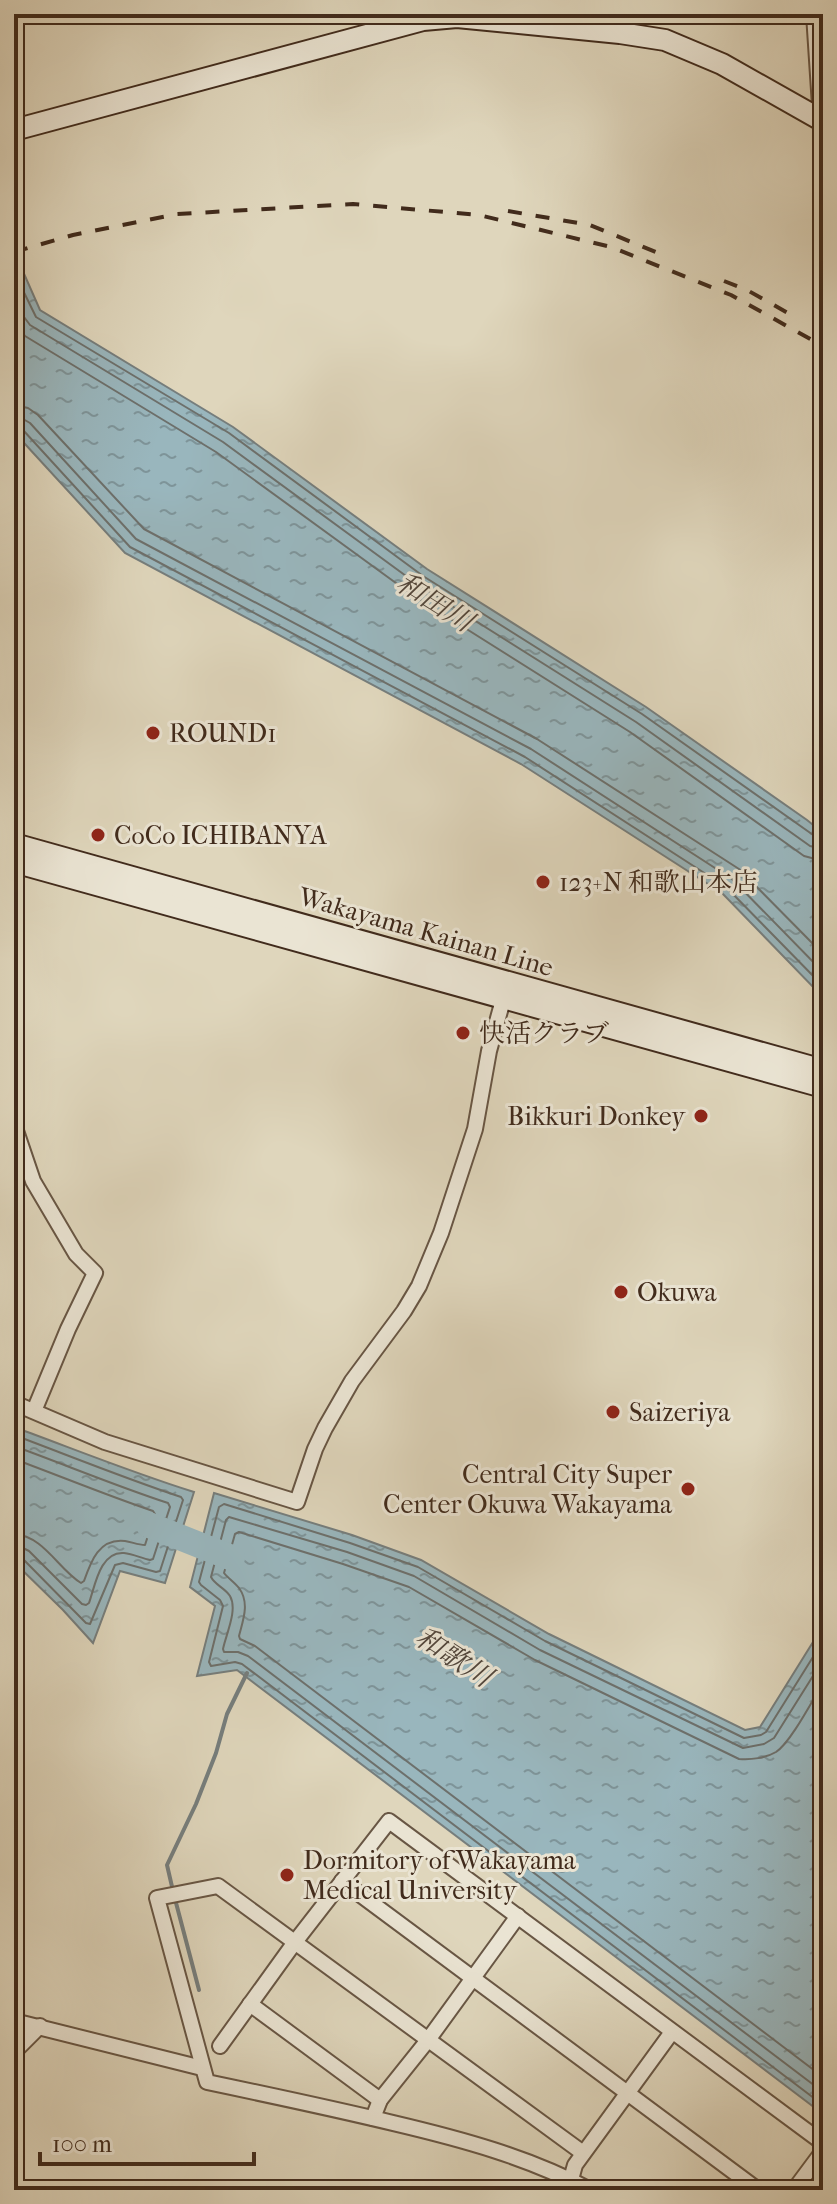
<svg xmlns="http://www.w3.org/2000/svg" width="837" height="2204" viewBox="0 0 837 2204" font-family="'IM FELL French Canon','Noto Serif JP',serif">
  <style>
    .water { fill: url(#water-ripples); stroke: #767e7d; stroke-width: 2 }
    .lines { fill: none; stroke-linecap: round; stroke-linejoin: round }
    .shore { stroke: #6d706c; stroke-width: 2 }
    .stream { stroke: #767e7d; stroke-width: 4 }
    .river { stroke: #99b6bd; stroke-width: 26 }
    .street-casing { stroke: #685644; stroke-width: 18 }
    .secondary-casing { stroke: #412b1c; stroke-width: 24 }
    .street { stroke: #eae4d3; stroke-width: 14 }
    .secondary { stroke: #eae4d3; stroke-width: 20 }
    .rail { stroke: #412b1c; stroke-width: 4; stroke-dasharray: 14 14; stroke-linecap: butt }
    .poi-dot { fill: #8f2418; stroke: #eae4d3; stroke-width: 3 }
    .labels { text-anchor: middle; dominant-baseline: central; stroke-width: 6; stroke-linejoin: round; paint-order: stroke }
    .poi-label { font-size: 26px; fill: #412b1c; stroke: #eae4d3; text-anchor: start }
    .street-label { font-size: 26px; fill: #412b1c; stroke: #eae4d3 }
    .water-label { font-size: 28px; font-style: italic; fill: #53473c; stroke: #eae4d3 }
  </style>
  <defs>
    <pattern id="water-ripples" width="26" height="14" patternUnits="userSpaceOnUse" patternTransform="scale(2)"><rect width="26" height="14" fill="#99b6bd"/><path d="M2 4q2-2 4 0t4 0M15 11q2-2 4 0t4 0" fill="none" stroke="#7e9499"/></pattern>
  </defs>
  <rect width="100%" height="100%" fill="#dfd6bc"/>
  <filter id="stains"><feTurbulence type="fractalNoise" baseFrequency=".0025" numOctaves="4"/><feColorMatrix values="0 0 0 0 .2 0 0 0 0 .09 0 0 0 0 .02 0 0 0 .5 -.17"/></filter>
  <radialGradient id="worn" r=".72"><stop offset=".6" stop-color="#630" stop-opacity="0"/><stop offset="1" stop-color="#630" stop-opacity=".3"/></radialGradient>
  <g class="water">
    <path d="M14,251L40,310L233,427L427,569L646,707L807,820L823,833V1000L819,993L722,893L521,764L125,553L14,432Z"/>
    <path d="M14,1427C74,1449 133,1473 194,1492L165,1583L120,1571L93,1643L63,1610L14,1562Z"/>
    <path d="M214,1493L352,1535L421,1560L549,1634L745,1730L760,1727L823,1626V2114L237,1670L197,1676L215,1606L190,1587Z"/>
  </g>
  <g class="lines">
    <g class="shore">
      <path d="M14,272L36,317L229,433L423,576L642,714L816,837L823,839"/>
      <path d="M14,296L24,317L30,325L223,442L417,584L636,722L810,846L823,849"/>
      <path d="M14,324L25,336L216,452L411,594L630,732L804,856L823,861"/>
      <path d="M14,405L28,408L38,415L144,529L537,739L739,869L823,954"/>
      <path d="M14,417L23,419L30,423L136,539L531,749L732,879L823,972"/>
      <path d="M14,428L23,430L130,547L525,757L726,887L823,986"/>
      <path d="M14,1435C70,1456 124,1478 181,1497L183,1500L160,1571L156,1572L123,1563L115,1565L90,1624L86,1623L23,1559L14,1557"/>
      <path d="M14,1446C66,1465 116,1486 168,1503L170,1507L153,1559L150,1560C141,1558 133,1554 124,1553C100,1551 95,1586 89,1603L86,1605L82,1604L29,1551L23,1548L14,1547"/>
      <path d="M14,1459C60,1476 106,1495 153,1511L155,1514L145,1545C138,1545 132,1542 125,1541C99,1538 91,1561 84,1581L81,1583C58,1569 44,1536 14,1534"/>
      <path d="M823,1641L766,1732L761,1735L744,1738L545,1641L418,1567L350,1543L224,1504L219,1507L199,1582L201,1585L220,1600L223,1606L209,1662L211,1666L235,1662L242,1664L823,2105"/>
      <path d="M823,1660L774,1738L764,1744L743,1748L540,1650L414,1576L347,1552L229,1517L226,1520L211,1577C215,1585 225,1588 230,1596C238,1610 226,1634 223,1649L224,1652H238L248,1656L823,2092"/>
      <path d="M823,1683C813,1699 791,1742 776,1752C766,1758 751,1760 739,1759L535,1660L409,1587L343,1564L239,1532L235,1534L224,1573C228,1578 234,1582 239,1588C250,1603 243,1620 239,1636L240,1639L255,1646L823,2077"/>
    </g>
    <g class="stream">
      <path d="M173,1891L167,1865L196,1804L216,1753L227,1714L247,1673"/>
      <path d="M175,1899L199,1990"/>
    </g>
    <path class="river" d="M149,1525L232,1558"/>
    <g class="street-casing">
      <g id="street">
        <path d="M814,14L820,106L815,116"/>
        <path d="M14,494L16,506L14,515"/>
        <path d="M14,1125L33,1181L76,1254L95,1273L68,1329L34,1411"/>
        <path d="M14,1403L105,1442L297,1502L315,1449L325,1428L352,1381L404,1311L419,1286L441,1233L475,1129L489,1051L506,989"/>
        <path d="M342,1881L758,2190"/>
        <path d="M250,2004L380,2100"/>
        <path d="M14,2021L202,2068"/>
        <path d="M220,2046L295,1942L389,1821L823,2143"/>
        <path d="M14,2052L40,2026"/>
        <path d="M373,2118L380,2100L428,2040L518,1916"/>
        <path d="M583,2153L218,1886L157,1898L207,2082C269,2095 331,2108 393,2123C461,2139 528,2157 590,2190"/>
        <path d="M568,2190L575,2165L672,2032"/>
        <path d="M794,2190L823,2151"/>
      </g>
    </g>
    <g class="secondary-casing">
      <g id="secondary">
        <path d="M14,130L423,20L457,17L620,33L665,40L722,64L823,121"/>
        <path d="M14,844L823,1070"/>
        <path d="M14,862L823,1087"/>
      </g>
    </g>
    <use href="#street" class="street"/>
    <use href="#secondary" class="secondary"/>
    <g class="rail">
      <path d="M508,211L590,225L658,253"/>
      <path d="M14,252L73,235L177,214L353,204L479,215L611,247L731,295L823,346"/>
      <path d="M724,281L747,290L795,317"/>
    </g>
  </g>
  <g class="poi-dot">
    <circle cx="153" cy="733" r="8"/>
    <circle cx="98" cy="835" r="8"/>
    <circle cx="543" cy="882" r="8"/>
    <circle cx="463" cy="1033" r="8"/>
    <circle cx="701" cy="1116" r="8"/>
    <circle cx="621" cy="1292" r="8"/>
    <circle cx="613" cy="1412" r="8"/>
    <circle cx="688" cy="1489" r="8"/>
    <circle cx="287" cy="1875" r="8"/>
  </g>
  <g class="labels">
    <g class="poi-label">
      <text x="169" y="733">ROUND1</text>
      <text x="114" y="835">CoCo ICHIBANYA</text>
      <text x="559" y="882">123+N 和歌山本店</text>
      <text x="479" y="1033">快活クラブ</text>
      <text x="685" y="1116" text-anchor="end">Bikkuri Donkey</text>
      <text x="637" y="1292">Okuwa</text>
      <text x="629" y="1412">Saizeriya</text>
      <text x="672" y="1474" text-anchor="end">Central City Super<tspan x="672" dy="30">Center Okuwa Wakayama</tspan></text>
      <text x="303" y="1860">Dormitory of Wakayama<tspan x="303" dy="30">Medical University</tspan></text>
    </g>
    <g class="street-label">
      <text transform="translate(426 932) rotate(16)">Wakayama Kainan Line</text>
    </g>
    <g class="water-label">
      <text transform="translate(435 602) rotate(32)">和田川</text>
      <text transform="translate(454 1657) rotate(33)">和歌川</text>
    </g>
  </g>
  <rect width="837" height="2204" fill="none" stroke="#dfd6bc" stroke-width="48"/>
  <rect x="16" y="16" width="805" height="2172" fill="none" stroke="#412b1c" stroke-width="4"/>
  <rect x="24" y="24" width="789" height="2156" fill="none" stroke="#412b1c" stroke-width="2"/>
  <path d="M40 2152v12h214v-12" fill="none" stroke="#412b1c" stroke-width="4"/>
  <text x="52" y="2152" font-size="24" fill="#412b1c" stroke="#eae4d3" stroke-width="6" paint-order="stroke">100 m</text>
  <rect width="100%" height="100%" filter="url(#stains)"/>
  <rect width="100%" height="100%" fill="url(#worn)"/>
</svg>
